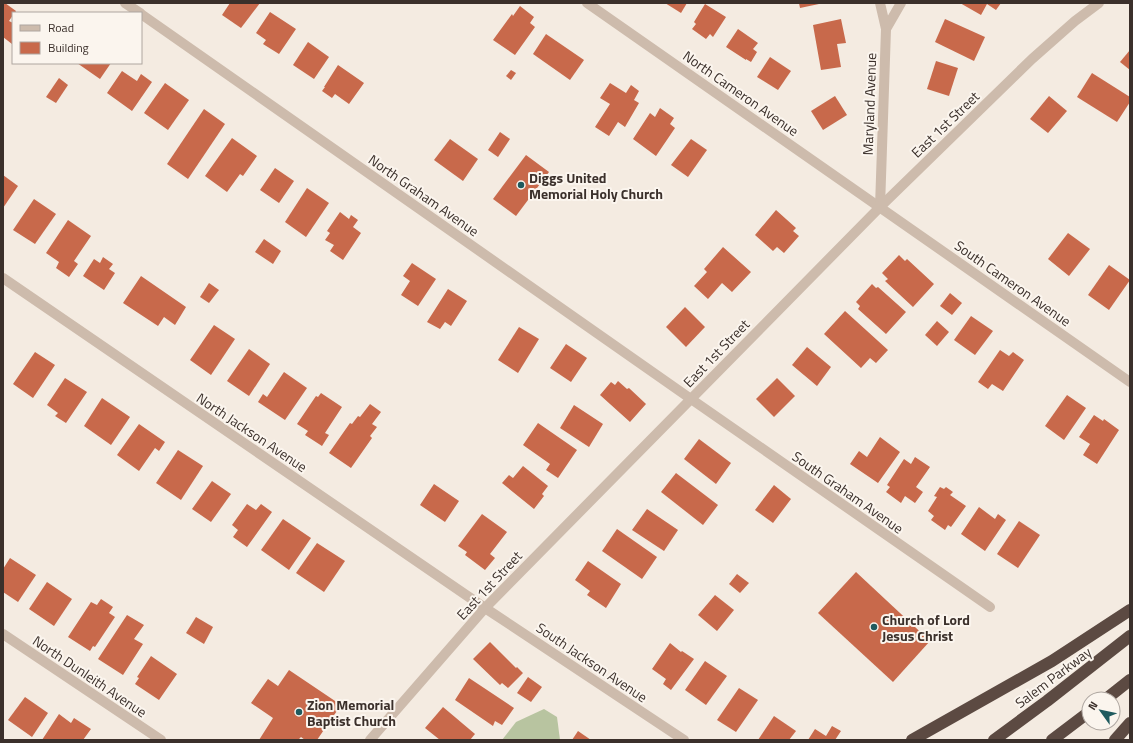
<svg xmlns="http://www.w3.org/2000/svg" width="1133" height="743" viewBox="0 0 1133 743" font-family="'Titillium Web',sans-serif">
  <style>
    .green { fill: #b8c4a0 }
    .building { fill: #c8694b }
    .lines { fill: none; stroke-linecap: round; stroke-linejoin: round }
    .street { stroke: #cdbbac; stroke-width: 10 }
    .highway { stroke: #5c4a42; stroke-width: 12 }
    .poi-dot { fill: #1f5a5e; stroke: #fbf5ee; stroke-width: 1.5 }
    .labels { text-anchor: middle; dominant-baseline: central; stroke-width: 4; stroke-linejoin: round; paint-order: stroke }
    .street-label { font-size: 14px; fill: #3b302b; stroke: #fbf5ee }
    .poi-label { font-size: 14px; font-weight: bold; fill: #3b302b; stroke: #fbf5ee; text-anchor: start }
  </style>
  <rect width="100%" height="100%" fill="#f4ebe1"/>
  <path class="green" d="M544,709L557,717L560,740H502L516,722Z"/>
  <g class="building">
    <path d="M3,3H5L16,11L15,13H13V15L9,21L13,23L12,44L3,37Z"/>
    <path d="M230,3H260L241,28L222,15Z"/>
    <path d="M665,3H687L681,13Z"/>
    <path d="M799,3H819V4L800,8Z"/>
    <path d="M960,3H1001L996,10L987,4L981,15Z"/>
    <path d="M705,4L726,17L713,37L710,34L706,39L692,29L696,24L694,22Z"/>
    <path d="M520,6L534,17L530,23L535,27L515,55L493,40L512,14L513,16Z"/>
    <path d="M270,12L296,29L279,54L263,44L266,40L256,33Z"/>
    <path d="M841,19L846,43L837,44L841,67L821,70L813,25Z"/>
    <path d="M945,19L985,37L974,61L935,42Z"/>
    <path d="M738,29L758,43L753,49L757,52L751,62L746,59V60L726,47Z"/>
    <path d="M546,34L584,60L570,80L533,54Z"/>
    <path d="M308,42L329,57L314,79L293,65Z"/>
    <path d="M1130,50V70L1120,62Z"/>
    <path d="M770,57L791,71L778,90L757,77Z"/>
    <path d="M936,61L958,68L949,96L927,89Z"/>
    <path d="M77,63H111L100,79Z"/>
    <path d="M338,65L364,83L349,104L335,94L332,98L322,91L325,87H324Z"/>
    <path d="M511,70L516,73L511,80L506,76Z"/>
    <path d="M122,71L137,81L141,74L152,82L132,111L107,93Z"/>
    <path d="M1092,73L1130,97V102L1117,122L1077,97Z"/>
    <path d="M59,78L68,85L56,103L46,97Z"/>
    <path d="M165,83L189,100L168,130L144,113Z"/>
    <path d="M610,83L626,93L631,85L639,91L634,100L639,103L625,127L618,122L609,136L595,127L610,104L600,98Z"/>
    <path d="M835,96L847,115L823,130L811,111Z"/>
    <path d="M1049,96L1067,111L1048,133L1030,119Z"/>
    <path d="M660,108L674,118L670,124L675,128L656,156L633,139L650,113L655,117Z"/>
    <path d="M204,109L225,124L188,179L167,164Z"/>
    <path d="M500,132L510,139L498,157L488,150Z"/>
    <path d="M232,138L257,156L243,176L240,174L227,192L205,176Z"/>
    <path d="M450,139L478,159L463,181L434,160Z"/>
    <path d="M691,139L707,150L688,177L671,165Z"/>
    <path d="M526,155L549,172L516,216L493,199Z"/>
    <path d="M275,168L294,181L279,203L260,190Z"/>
    <path d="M3,175L18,186L3,208Z"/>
    <path d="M307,188L329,203L306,237L285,222Z"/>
    <path d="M34,199L56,214L35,244L13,230Z"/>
    <path d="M776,210L796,228L793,231L799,236L784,253L777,247L773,251L755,235Z"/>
    <path d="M340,212L349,219L351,215L358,220L353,227L361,233L343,260L330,251L334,245L325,240L330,233L327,231Z"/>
    <path d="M68,220L91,236L74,261L78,264L69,277L56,268L59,262L46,253Z"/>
    <path d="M1068,233L1090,249L1069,276L1048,259Z"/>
    <path d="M264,239L281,251L273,264L255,252Z"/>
    <path d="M723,247L751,272L732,292L722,283L708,299L694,286L707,272L704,269Z"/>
    <path d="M899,255L905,261L907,259L934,284L913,307L885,281L888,279L882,273Z"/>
    <path d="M103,257L113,264L109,269L115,273L104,290L83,276L94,259L100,263Z"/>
    <path d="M412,263L436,279L418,306L401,295L410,281L403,276Z"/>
    <path d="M1109,265L1130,280L1109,310L1088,295Z"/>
    <path d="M141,276L186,307L175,325L164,317L158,326L123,303Z"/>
    <path d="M209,283L219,290L209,303L200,297Z"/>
    <path d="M872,284L876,288L878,287L906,312L886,334L858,309L860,306L856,302Z"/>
    <path d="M448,289L467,301L451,326L445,322L440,329L427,322Z"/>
    <path d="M950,293L962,303L952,315L940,306Z"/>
    <path d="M685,307L705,327L686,347L666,327Z"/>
    <path d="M845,311L888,350L876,363L870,358L861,368L824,334Z"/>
    <path d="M971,316L993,331L975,355L954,340Z"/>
    <path d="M937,321L949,332L937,346L925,335Z"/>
    <path d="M214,325L235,339L211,375L190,360Z"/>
    <path d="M519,327L539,339L518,373L498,360Z"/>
    <path d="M566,344L587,358L571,382L550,368Z"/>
    <path d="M807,347L831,367L817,386L792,365Z"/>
    <path d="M249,349L270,364L249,396L227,381Z"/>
    <path d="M1000,350L1009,356L1013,352L1024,360L1003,391L992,384L988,389L978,382Z"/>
    <path d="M35,352L55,365L33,398L13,384Z"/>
    <path d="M284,372L307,388L285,420L258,402L263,394L267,397Z"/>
    <path d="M65,378L87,392L66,423L55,416L58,413L47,405Z"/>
    <path d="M777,378L795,396L774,417L756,399Z"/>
    <path d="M618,381L627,389L629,388L646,404L630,422L600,395L611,382L615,385Z"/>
    <path d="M321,393L342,407L325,433L329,435L322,446L305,435L308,431L297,424L316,396L318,397Z"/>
    <path d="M1067,395L1086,408L1064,440L1045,426Z"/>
    <path d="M102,398L130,417L111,445L84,426Z"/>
    <path d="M370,404L381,412L372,424L377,427L370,436L372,438L351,468L329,453L350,423L352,424L358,416L360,417Z"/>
    <path d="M574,405L603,424L589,447L560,428Z"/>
    <path d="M1094,415L1103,421L1104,419L1119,430L1097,464L1083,455L1090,444L1079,437Z"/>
    <path d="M538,423L577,450L558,478L546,470L550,464L523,445Z"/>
    <path d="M139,424L165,442L159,451L155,448L139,471L117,455Z"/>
    <path d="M880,437L900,452L878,483L850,464L859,451L867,457Z"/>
    <path d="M699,439L731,463L716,484L684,459Z"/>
    <path d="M178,450L203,466L181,500L156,483Z"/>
    <path d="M915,457L930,467L916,487L923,492L915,503L905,496L901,503L886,492L890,487L887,485L904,459L911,464Z"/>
    <path d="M523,466L548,486L542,494L544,496L534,509L502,483L509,475L513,478Z"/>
    <path d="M676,473L718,505L703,525L661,492Z"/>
    <path d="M212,481L231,494L211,522L192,509Z"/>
    <path d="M434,484L459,501L445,522L420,505Z"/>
    <path d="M774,485L791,499L773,523L755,510Z"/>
    <path d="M940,487L944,489L946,487L953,492L950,495L966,506L951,527L948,525L945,530L931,520L934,516L928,511L937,497L934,496Z"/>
    <path d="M247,504L256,510L261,504L272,512L247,547L233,537L238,530L232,525Z"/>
    <path d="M979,507L995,519L998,514L1006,520L985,551L961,534Z"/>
    <path d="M647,509L678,530L664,551L632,530Z"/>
    <path d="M482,514L507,532L490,554L495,558L485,570L465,555L467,552L458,546Z"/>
    <path d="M283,519L311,538L289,570L261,550Z"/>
    <path d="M1019,521L1040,535L1018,568L997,554Z"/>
    <path d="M617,529L657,557L642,579L602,551Z"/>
    <path d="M317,543L345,561L324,592L296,573Z"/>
    <path d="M10,558L36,575L18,602L3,592V569Z"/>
    <path d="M588,561L621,584L606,608L587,595L590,591L575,580Z"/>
    <path d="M856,572L930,641L893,682L818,613Z"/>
    <path d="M737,574L749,583L740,593L729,584Z"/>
    <path d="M47,582L72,599L54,626L29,609Z"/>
    <path d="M715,595L734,610L717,631L698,615Z"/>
    <path d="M101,599L113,607L109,613L115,617L95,647L93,646L90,651L68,637L91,602L97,605Z"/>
    <path d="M127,615L144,625L134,639L143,644L123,675L98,659Z"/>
    <path d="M196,617L213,627L204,644L186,633Z"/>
    <path d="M490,642L516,668L517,667L523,673L508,688L502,683L500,685L473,659Z"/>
    <path d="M670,643L681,652L682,651L694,659L671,690L663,684L666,679L652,669Z"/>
    <path d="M151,656L177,674L159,700L135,684L139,678L137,677Z"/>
    <path d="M705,661L727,676L706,705L685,690Z"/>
    <path d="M289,670L341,705L317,740H305L301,737L298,740H259L273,718L251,703L268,679L278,686Z"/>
    <path d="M528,677L542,687L531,702L517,693Z"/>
    <path d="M469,678L514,708L502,725L495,721L493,726L455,700Z"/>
    <path d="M739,688L758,700L736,732L717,720Z"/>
    <path d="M25,697L48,713L32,737L8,720Z"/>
    <path d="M443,707L475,734L470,740H440L425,728Z"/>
    <path d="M59,714L71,723L74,718L91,729L83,740H42Z"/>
    <path d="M774,716L796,731L789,740H758Z"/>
    <path d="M832,726L841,731L835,740H808L815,729L826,736Z"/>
    <path d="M578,731L591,740H572Z"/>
  </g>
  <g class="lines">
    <g class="street">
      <path d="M125,3L140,13"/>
      <path d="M587,3L1130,382"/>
      <path d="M141,14L691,399L990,607"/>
      <path d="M886,29L901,3"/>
      <path d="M880,207L886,29L880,3"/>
      <path d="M3,278L485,608L684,740"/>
      <path d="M3,634L161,740"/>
      <path d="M370,740L485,608L880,207L1032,59L1075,21L1099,3"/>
    </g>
    <g class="highway">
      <path d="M1106,699L1130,680"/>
      <path d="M912,740L1052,661L1130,610"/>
      <path d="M994,740L1047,701L1130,636"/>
      <path d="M1052,740L1089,712"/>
      <path d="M1115,740L1130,723"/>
    </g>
  </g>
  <g class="poi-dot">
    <circle cx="521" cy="185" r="4"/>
    <circle cx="874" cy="627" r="4"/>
    <circle cx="299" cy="712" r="4"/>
  </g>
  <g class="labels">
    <g class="street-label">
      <text transform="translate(741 93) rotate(35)">North Cameron Avenue</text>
      <text transform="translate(869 104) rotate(-88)">Maryland Avenue</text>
      <text transform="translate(945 124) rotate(-44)">East 1st Street</text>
      <text transform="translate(424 195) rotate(35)">North Graham Avenue</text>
      <text transform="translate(1013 283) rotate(35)">South Cameron Avenue</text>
      <text transform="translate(716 353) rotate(-46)">East 1st Street</text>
      <text transform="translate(252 432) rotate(34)">North Jackson Avenue</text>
      <text transform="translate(848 492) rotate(35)">South Graham Avenue</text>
      <text transform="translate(489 585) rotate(-47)">East 1st Street</text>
      <text transform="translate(592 662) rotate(34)">South Jackson Avenue</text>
      <text transform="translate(90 676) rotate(34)">North Dunleith Avenue</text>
      <text transform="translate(1053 677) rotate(-37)">Salem Parkway</text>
    </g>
    <g class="poi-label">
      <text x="529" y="177">Diggs United<tspan x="529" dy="16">Memorial Holy Church</tspan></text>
      <text x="882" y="619">Church of Lord<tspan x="882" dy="16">Jesus Christ</tspan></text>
      <text x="307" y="704">Zion Memorial<tspan x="307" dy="16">Baptist Church</tspan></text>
    </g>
  </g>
  <rect width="1133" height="743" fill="none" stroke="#3b302b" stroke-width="8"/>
  <rect x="12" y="12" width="130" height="52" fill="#fbf5ee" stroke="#aea6a0"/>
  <rect x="20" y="25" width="20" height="6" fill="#cdbbac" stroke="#aea6a0"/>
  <text x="48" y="32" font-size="12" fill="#3b302b">Road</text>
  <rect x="20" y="42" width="20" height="12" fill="#c8694b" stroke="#aea6a0"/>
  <text x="48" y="52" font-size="12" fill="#3b302b">Building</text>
  <g transform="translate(1101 711) rotate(303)"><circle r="19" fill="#fbf5ee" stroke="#aea6a0"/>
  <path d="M0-3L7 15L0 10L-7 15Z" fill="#1f5a5e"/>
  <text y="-6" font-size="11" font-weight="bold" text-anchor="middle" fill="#3b302b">N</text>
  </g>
</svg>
